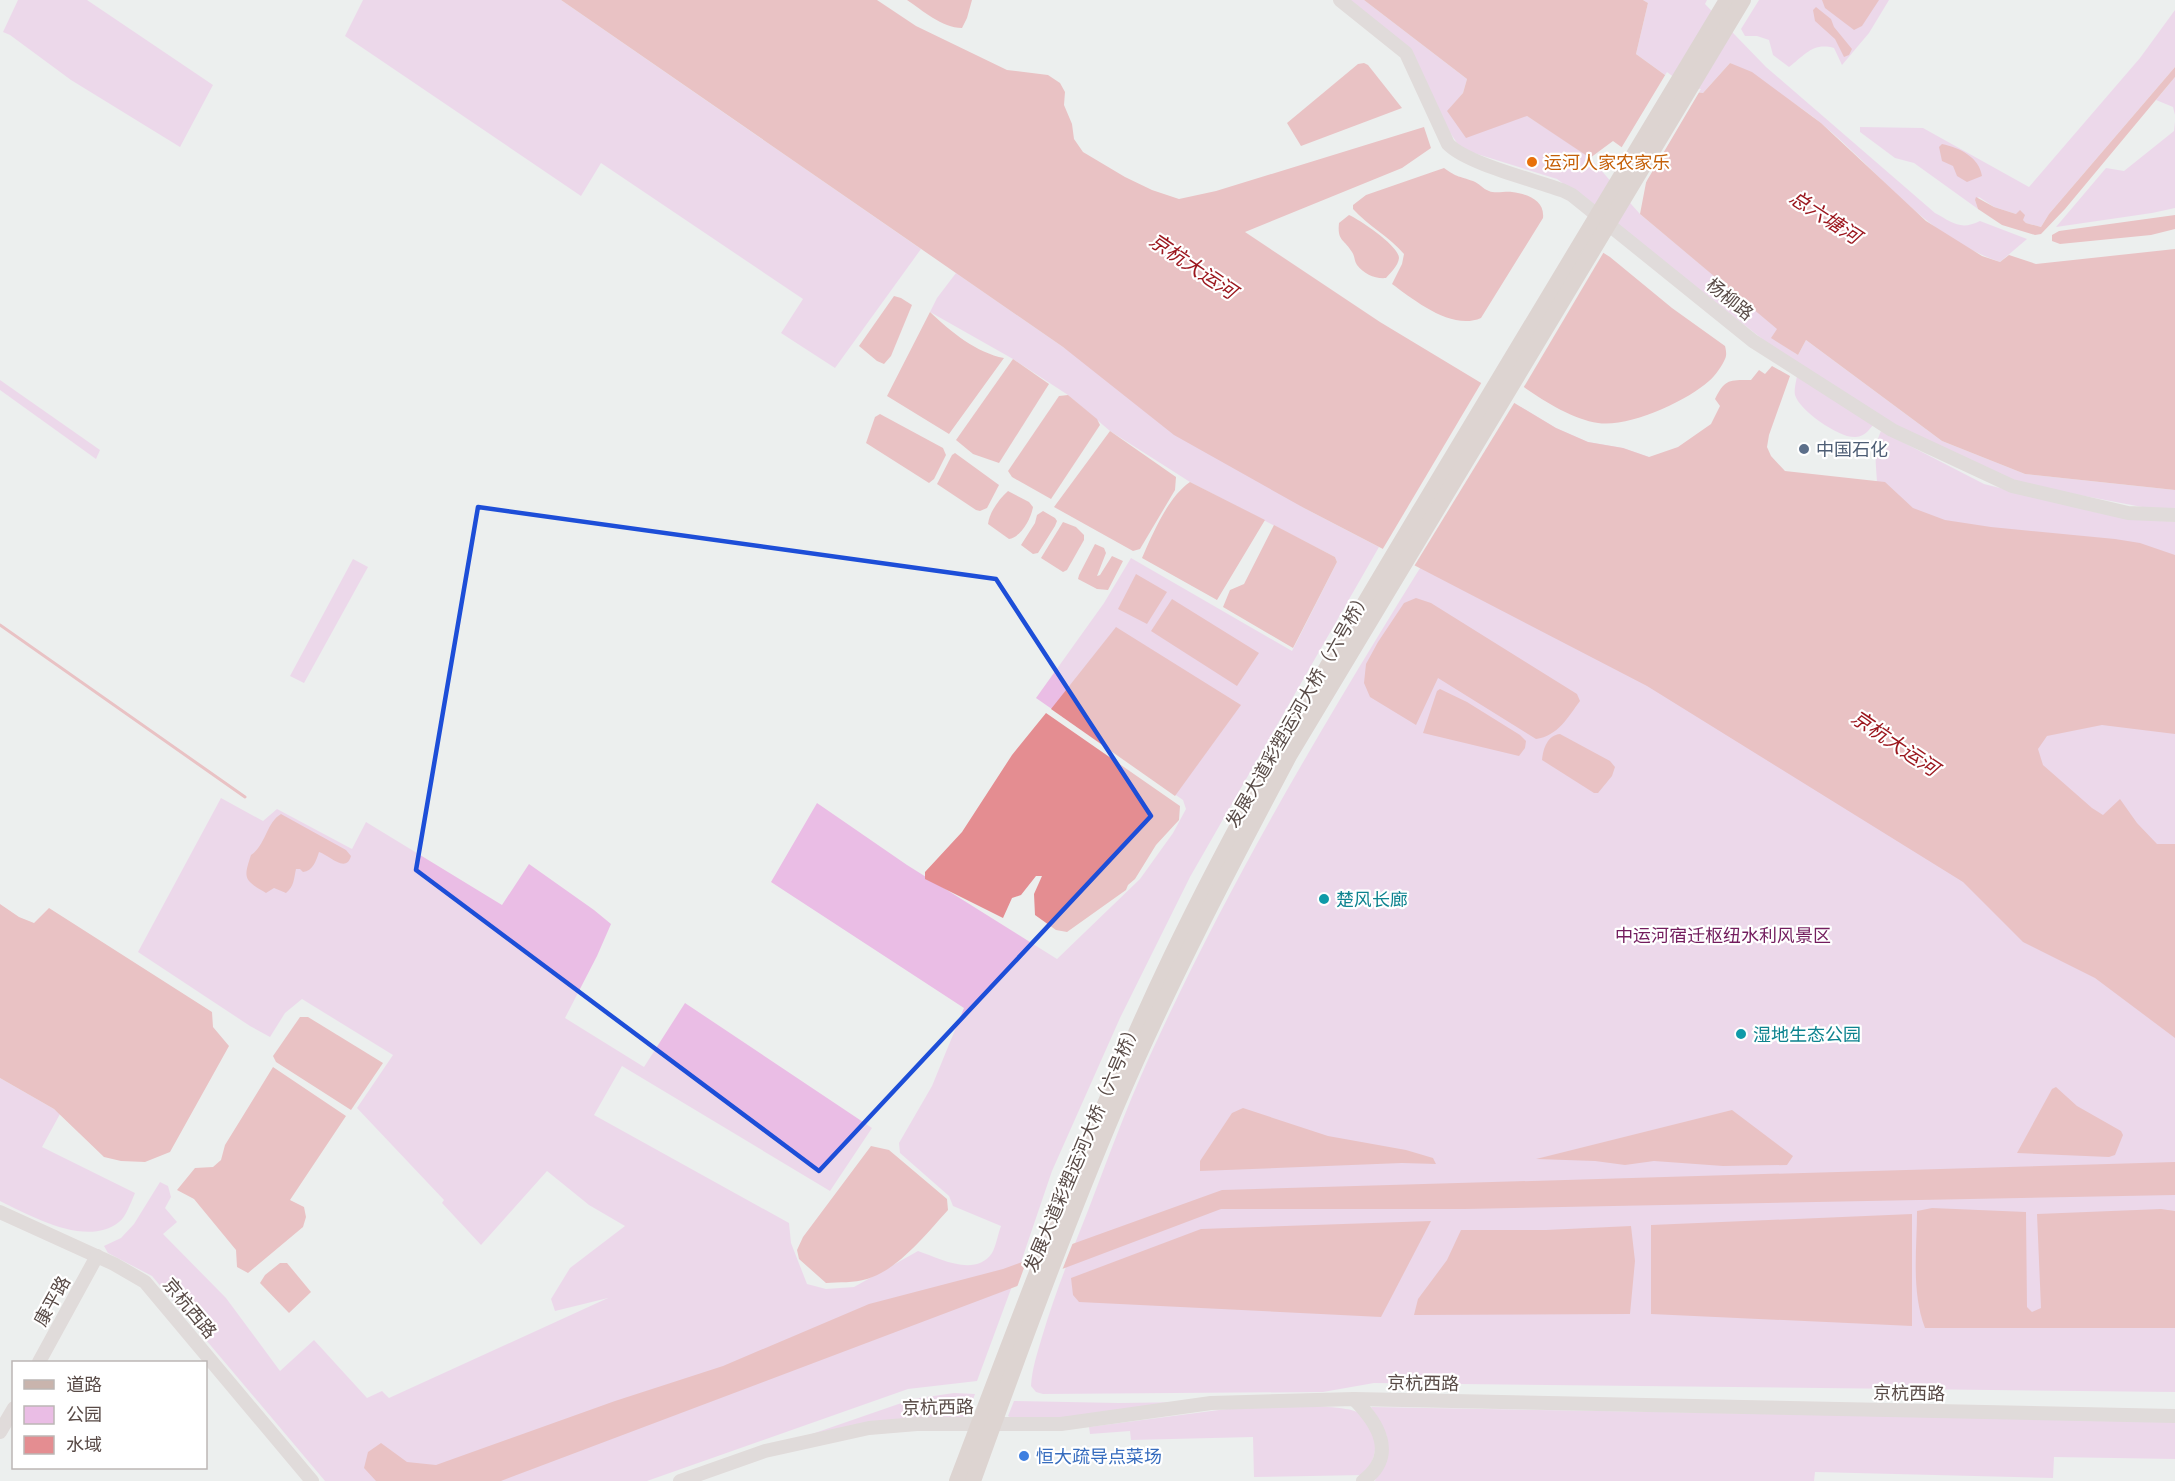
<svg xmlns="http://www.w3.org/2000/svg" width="2175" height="1481" viewBox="0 0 2175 1481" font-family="'PT Sans','Noto Sans SC',sans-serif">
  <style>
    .green { fill: #eabde5 }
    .water { fill: #e48d91 }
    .pier { fill: #ecefee }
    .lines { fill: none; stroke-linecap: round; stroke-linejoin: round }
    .stream { stroke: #e48d91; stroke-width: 3 }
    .minor { stroke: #d1c3c0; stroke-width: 14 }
    .major { stroke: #c9b4ad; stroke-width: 16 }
    .marked { fill: none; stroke: #1d4ed8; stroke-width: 4.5; stroke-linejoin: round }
    .food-dot { fill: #e8710a; stroke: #fff; stroke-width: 2 }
    .service-dot { fill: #5c6f8a; stroke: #fff; stroke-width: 2 }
    .culture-dot { fill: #0f9aa8; stroke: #fff; stroke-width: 2 }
    .shop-dot { fill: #3f7fe0; stroke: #fff; stroke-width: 2 }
    .labels { text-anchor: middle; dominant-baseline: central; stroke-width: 4.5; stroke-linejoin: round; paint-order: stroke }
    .food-label { font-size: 18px; fill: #c56008; stroke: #fff; text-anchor: start }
    .street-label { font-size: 18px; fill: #584a46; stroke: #fff }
    .service-label { font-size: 18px; fill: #4e5e75; stroke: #fff; text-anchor: start }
    .culture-label { font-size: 18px; fill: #0d838f; stroke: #fff; text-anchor: start }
    .park-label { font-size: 18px; fill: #731d5e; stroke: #fff }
    .shop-label { font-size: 18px; fill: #366cbe; stroke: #fff; text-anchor: start }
    .water-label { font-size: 20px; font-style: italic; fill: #9b161d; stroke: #fff }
  </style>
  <rect width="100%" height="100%" fill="#ecefee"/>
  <g class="green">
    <path d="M18,0H87L213,85L180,147L71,80L10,35L3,32Z"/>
    <path d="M363,0H561L921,249L835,368L781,333L803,299L601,163L581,196L345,36Z"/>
    <path d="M1343,0H1364L1467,79L1463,93L1448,111L1527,116L1570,144L1590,158L1640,214L1778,329L1772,338L1798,355L1806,340L1942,441L2025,474L2175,490V509L2142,507L2017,483L1888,422L1793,363L1557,179L1461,149L1449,131L1413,55Z"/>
    <path d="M1643,0H1707L1705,4L1766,67L1935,213C1952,222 1960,231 1980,221L2027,239L2000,262C1924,236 1881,173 1822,124C1796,102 1759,82 1730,63L1703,93L1687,91L1636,54L1648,3Z"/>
    <path d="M1759,0H1889L1869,33L1842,65L1834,48C1813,42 1805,55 1789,67L1773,55L1769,40L1757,36H1745L1741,29Z"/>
    <path d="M2175,10V67L2049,214L2041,227L2026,223L2016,214L1994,207L1979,197L1975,200L1978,209L1914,163L1895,158L1860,132V127L1923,128L2029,187L2140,58Z"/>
    <path d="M2175,77V115L2173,107L2156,100Z"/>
    <path d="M2175,122V208L2152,213L2056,227L2106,168L2124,171L2174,131Z"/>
    <path d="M956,273L1063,347L1304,508L1379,547L1190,877L1120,1018L1052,1171L1021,1262L977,1381L908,1389L647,1481H325L152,1276L108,1253L104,1246L121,1238L134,1224L160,1182L168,1186L171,1197L165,1208L177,1222L163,1234L226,1298L280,1371L314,1340L367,1398L382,1391L389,1398L608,1298L555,1311L551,1299L570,1268L625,1226L589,1205L547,1171L481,1245L442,1203L444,1200L357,1108L393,1055L302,999L285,1013L270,1037L250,1026L138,952L221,798L263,821L277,809L352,849L366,822L502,905L529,864L594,910L611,924L597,956L565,1018L644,1067L685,1003L872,1128L830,1191L622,1066L594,1115L789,1223L791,1243L807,1284L826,1289L854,1287L918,1251C939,1258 975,1278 992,1253C996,1246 998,1234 1001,1226L953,1206L949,1196L900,1153L899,1143L932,1086L964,1008L771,882L817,803L907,865L1057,959L1140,879L1173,833L1186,809L1183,800L1036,698L1104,603L1131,558L1292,651L1337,562L1335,557L1190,482L1110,431L1068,395L1013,359L930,312L937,298Z"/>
    <path d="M1797,376L1874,424C1868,431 1865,436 1856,437C1840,439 1799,410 1795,395C1794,389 1796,382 1797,376Z"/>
    <path d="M0,380L100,450L96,459L0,390Z"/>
    <path d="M1521,407L1556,428L1588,442L1623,448L1649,457L1877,482C1876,464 1873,448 1881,431L1984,484L2099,513L2175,522V1392L1374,1383L1323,1392L1043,1394L1036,1392L1031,1386C1032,1369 1037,1354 1042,1337C1055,1293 1072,1251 1089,1208C1111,1150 1133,1090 1160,1034C1262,815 1393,611 1521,407Z"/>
    <path d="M353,559L368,567L304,683L290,676Z"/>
    <path d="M0,1078L54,1109L60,1114L42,1147L135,1193C131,1202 126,1217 119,1222C87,1248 31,1216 0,1201Z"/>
    <path d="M954,1393L975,1394L966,1419L908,1418L809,1435L913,1399Z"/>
    <path d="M1014,1401L1119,1403L1192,1402L1088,1418L1014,1420L1008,1416Z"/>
    <path d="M1242,1407C1264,1407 1350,1402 1362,1415C1367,1420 1370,1429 1373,1436C1379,1448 1372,1465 1364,1475L1254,1477L1253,1437L1131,1440L1130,1431L1090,1434L1089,1427Z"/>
    <path d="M1371,1407L2175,1421V1459L2054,1457L2053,1478L1815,1472L1814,1481H1375L1387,1445V1436Z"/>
  </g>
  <g class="water">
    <path d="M561,0H877L916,26L1007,70L1048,75L1060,83L1065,92L1064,105L1072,124L1074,139L1083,152L1125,177L1152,190L1179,199L1216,191L1424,127L1431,148L1402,168L1245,232L1380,322L1556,428L1588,442L1623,448L1649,457L1678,447L1711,424L1720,406L1715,399C1725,379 1729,380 1751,380L1759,370L1765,374L1772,366L1790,376L1769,435L1767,447L1771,456L1785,471L1885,482L1913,508L1945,520L1991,527L2115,539L2140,543L2175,555V734L2102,725L2047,736L2038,749L2043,765L2092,808L2103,815L2120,799L2137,823L2157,844H2175V1038L2095,978L2023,942L1963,882L1647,686L1304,508L1174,435L1063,347Z"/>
    <path d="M907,0H972L967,18L962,28C942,28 922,10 907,0Z"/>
    <path d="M1364,0H1643L1648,3L1636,54L1687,91L1703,93L1730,63L1752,72L1821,123L1926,221L1982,256L2000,262L2009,255L2036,264L2175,249V490L2025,474L1942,441L1806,340L1798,355L1771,338L1777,329L1640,214L1649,167L1613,141L1590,158L1527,116L1466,138L1447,111L1463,93L1467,79Z"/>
    <path d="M1822,0H1879L1862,26L1854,30L1825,8Z"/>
    <path d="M1816,7L1831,19L1834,27L1852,49L1849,55L1844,57L1835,39L1815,21L1813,10Z"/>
    <path d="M1364,63L1368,65L1402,108L1301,146L1287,123L1358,64Z"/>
    <path d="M2175,67V77L2065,209L2041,234L2035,235L2002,225L1978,209L1975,200L1976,197L1994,207L2016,214L2020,210L2025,215L2023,220L2026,223L2041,227L2049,214Z"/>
    <path d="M1942,144C1960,148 1979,157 1982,176L1967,182L1957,176L1953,166L1942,161L1939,147Z"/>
    <path d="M1444,168C1458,178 1459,176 1473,181C1479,183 1483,189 1489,191C1495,194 1505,191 1512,192C1527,194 1545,200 1543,218L1481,318C1452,331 1414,300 1392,284L1402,264L1404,254C1390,237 1368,226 1353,209V205L1366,195Z"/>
    <path d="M1349,215C1360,220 1399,246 1399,258C1398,266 1391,272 1386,278C1375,279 1364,274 1357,265C1354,261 1355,256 1352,252C1344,239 1337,241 1339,223Z"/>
    <path d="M2175,215V229L2151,235L2060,244L2052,241V235L2059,231Z"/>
    <path d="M1575,235L1610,257L1672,308L1725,346C1726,350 1727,355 1725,359C1722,366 1715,376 1709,381C1687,401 1628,428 1598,423C1565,418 1524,388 1498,368Z"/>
    <path d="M894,296L901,298L912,305L891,356L884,364L877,361L859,346Z"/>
    <path d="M930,312C951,332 977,353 1004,358L949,434L887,396Z"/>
    <path d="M1013,359L1049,384L999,463L973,454L956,440Z"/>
    <path d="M1068,395L1097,419L1100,425L1051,499L1012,477L1008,471L1059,396Z"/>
    <path d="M880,414L943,448L946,455L934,479L929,483L866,443L875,417Z"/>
    <path d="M1110,431L1176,477L1175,490L1140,549L1133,551L1054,507Z"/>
    <path d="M955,453L999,485L987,508L980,511L976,510L937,484L952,455Z"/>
    <path d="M1190,482L1265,520L1217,600L1142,558C1153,533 1168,497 1190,482Z"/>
    <path d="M1008,491L1029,502L1033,507C1031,519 1021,537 1009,539L988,524C989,513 999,499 1008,491Z"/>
    <path d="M1043,511L1055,518L1057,521L1055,526L1038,553L1033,554L1021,545L1035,523L1037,515Z"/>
    <path d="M1063,522L1076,527L1084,535V540L1067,570L1063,572L1041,558Z"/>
    <path d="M1274,525L1335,557L1337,562L1293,648L1223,607L1230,590L1244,584Z"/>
    <path d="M1095,544L1104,548L1106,553L1097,576L1100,575L1112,556L1123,561L1108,590L1097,589L1078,579L1079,575Z"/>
    <path d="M1136,574L1167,592L1147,624L1118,609Z"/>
    <path d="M1416,598L1431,603L1577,694L1580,701C1568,717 1558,736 1536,739L1438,678L1416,725L1370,697L1364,683L1366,664L1378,642L1404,603Z"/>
    <path d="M1172,599L1259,653L1237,686L1151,631Z"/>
    <path d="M1116,627L1241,705L1175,796L1051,709Z"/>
    <path d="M1440,689L1467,702L1520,735L1526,741L1525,748L1519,756L1423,733L1437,691Z"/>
    <path d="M1046,713L1180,806L1179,820L1156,845L1135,879L1128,885L1126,890L1067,932L1056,930L1035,915L1034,894L1042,876H1036L1021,895L1012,898L1003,918L925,879V872L962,832L1012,755Z"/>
    <path d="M1560,734L1610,761L1615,767L1612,776L1598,793H1594L1542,760C1543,748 1548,735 1560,734Z"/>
    <path d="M281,814L346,850L351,856C346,874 329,855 319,852C316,861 313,871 303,872L300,869H296C294,878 294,887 286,893L274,888L266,893C244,880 243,879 251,855C266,845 266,823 281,814Z"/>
    <path d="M0,904L19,917L34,923L49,908L212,1012L213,1027L229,1046L170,1152L145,1162L121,1161L104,1157L54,1109L0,1078Z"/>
    <path d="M300,1017H308L383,1063L351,1110L276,1062L273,1056Z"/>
    <path d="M273,1067L346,1116L290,1200L304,1207L306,1217L303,1227L248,1273L237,1267L236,1250L194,1199L177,1190L195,1168L213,1167L221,1160L225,1145Z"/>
    <path d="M2056,1087L2077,1106L2121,1131L2123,1135L2115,1155L2109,1157L2017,1153L2052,1089Z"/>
    <path d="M1243,1108L1328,1136L1406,1150L1433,1158L1436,1164L1402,1163L1200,1171V1161L1232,1113Z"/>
    <path d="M1732,1110L1793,1156L1787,1165L1723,1166L1654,1161L1625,1165L1595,1161L1536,1159Z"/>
    <path d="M871,1146L889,1150L947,1199L948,1210C927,1233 898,1270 867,1279C854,1283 839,1282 826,1283L799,1259L797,1250L803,1237Z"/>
    <path d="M2175,1162V1195L1465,1209H1221L501,1481H376L364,1468L368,1452L381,1443L407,1462L436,1465L615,1401L723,1366L869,1304L1003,1269L1222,1190Z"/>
    <path d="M1932,1208L2026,1212L2027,1307L2032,1312L2041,1308L2037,1214L2161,1209L2175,1211V1328H1925C1911,1291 1917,1249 1917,1211Z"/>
    <path d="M1912,1214V1326L1651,1314V1225Z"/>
    <path d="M1431,1221L1381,1317L1079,1302L1073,1295L1071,1278L1201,1229Z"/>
    <path d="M1631,1226L1635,1261L1630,1314L1414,1315L1418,1299L1447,1260L1461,1230H1546Z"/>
    <path d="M280,1263H287L311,1292L289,1313L260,1283L265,1275Z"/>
  </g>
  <g class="pier">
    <path d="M1667,72L1688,88L1701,89L1642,189L1646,168L1620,150Z"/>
    <path d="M1576,232L1605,250L1522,390L1496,370V360L1572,233Z"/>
    <path d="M1483,380L1516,400L1413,568L1381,552Z"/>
    <path d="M1074,1240L1061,1273L1016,1290L1028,1257Z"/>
  </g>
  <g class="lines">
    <path class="stream" d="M0,625L245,797"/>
    <g class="minor">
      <path d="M1340,0L1406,53L1448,144C1467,164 1535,180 1564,191L1572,195L1753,341L1892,430L2012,486L2128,513L2175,515"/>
      <path d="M0,1212L114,1264L145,1282L312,1481"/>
      <path d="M39,1362L97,1256"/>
      <path d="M1354,1399C1378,1423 1398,1455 1363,1481"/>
      <path d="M0,1432L14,1408"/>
      <path d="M680,1481L765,1451L869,1428L917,1424H1061L1211,1403L1354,1399L2175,1416"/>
    </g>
    <g class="major">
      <path d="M957,1481C1024,1306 1089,1129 1170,959C1246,800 1337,649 1428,497C1528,332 1627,166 1727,0"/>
      <path d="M973,1481C1018,1356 1064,1230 1116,1107C1167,987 1228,871 1289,756L1743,0"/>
    </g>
  </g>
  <path d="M0 0H2175V1481H0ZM478,507L996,579L1151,816L819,1171L416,870Z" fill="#ecefee" fill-opacity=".55" fill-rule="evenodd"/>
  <path class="marked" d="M478,507L996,579L1151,816L819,1171L416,870Z"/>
  <circle class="food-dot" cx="1532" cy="162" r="6"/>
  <circle class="service-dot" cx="1804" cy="449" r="6"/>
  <g class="culture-dot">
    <circle cx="1324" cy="899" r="6"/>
    <circle cx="1741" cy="1034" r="6"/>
  </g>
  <circle class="shop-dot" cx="1024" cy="1456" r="6"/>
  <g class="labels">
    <g class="food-label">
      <text x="1544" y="162">运河人家农家乐</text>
    </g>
    <g class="street-label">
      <text transform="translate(1730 299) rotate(39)">杨柳路</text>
      <text transform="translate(1298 709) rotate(-60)">发展大道彩塑运河大桥（六号桥）</text>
      <text transform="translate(1082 1147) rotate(-67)">发展大道彩塑运河大桥（六号桥）</text>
      <text transform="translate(52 1301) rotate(-61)">康平路</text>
      <text transform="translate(190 1308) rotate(50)">京杭西路</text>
      <text transform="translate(1423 1383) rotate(1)">京杭西路</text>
      <text transform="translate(1909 1393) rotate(1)">京杭西路</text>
      <text transform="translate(938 1407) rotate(-1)">京杭西路</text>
    </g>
    <g class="service-label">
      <text x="1816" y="449">中国石化</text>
    </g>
    <g class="culture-label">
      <text x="1336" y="899">楚风长廊</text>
      <text x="1753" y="1034">湿地生态公园</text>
    </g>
    <g class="park-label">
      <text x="1723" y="935">中运河宿迁枢纽水利风景区</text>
    </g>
    <g class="shop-label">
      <text x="1036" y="1456">恒大疏导点菜场</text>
    </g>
    <g class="water-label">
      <text transform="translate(1825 217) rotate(33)">总六塘河</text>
      <text transform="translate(1193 266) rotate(34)">京杭大运河</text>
      <text transform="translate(1895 743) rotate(34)">京杭大运河</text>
    </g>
  </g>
  <rect x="12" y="1361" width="195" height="108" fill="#ffffff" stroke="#bcb7b5" stroke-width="1.5"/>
  <rect x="24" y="1380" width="30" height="9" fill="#c9b4ad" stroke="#bcb7b5" stroke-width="1.5"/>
  <text x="66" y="1391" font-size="18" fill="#584a46">道路</text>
  <rect x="24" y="1406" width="30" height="18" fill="#eabde5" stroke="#bcb7b5" stroke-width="1.5"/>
  <text x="66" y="1421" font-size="18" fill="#584a46">公园</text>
  <rect x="24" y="1436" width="30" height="18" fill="#e48d91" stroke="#bcb7b5" stroke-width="1.5"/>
  <text x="66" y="1451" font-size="18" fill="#584a46">水域</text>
</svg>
